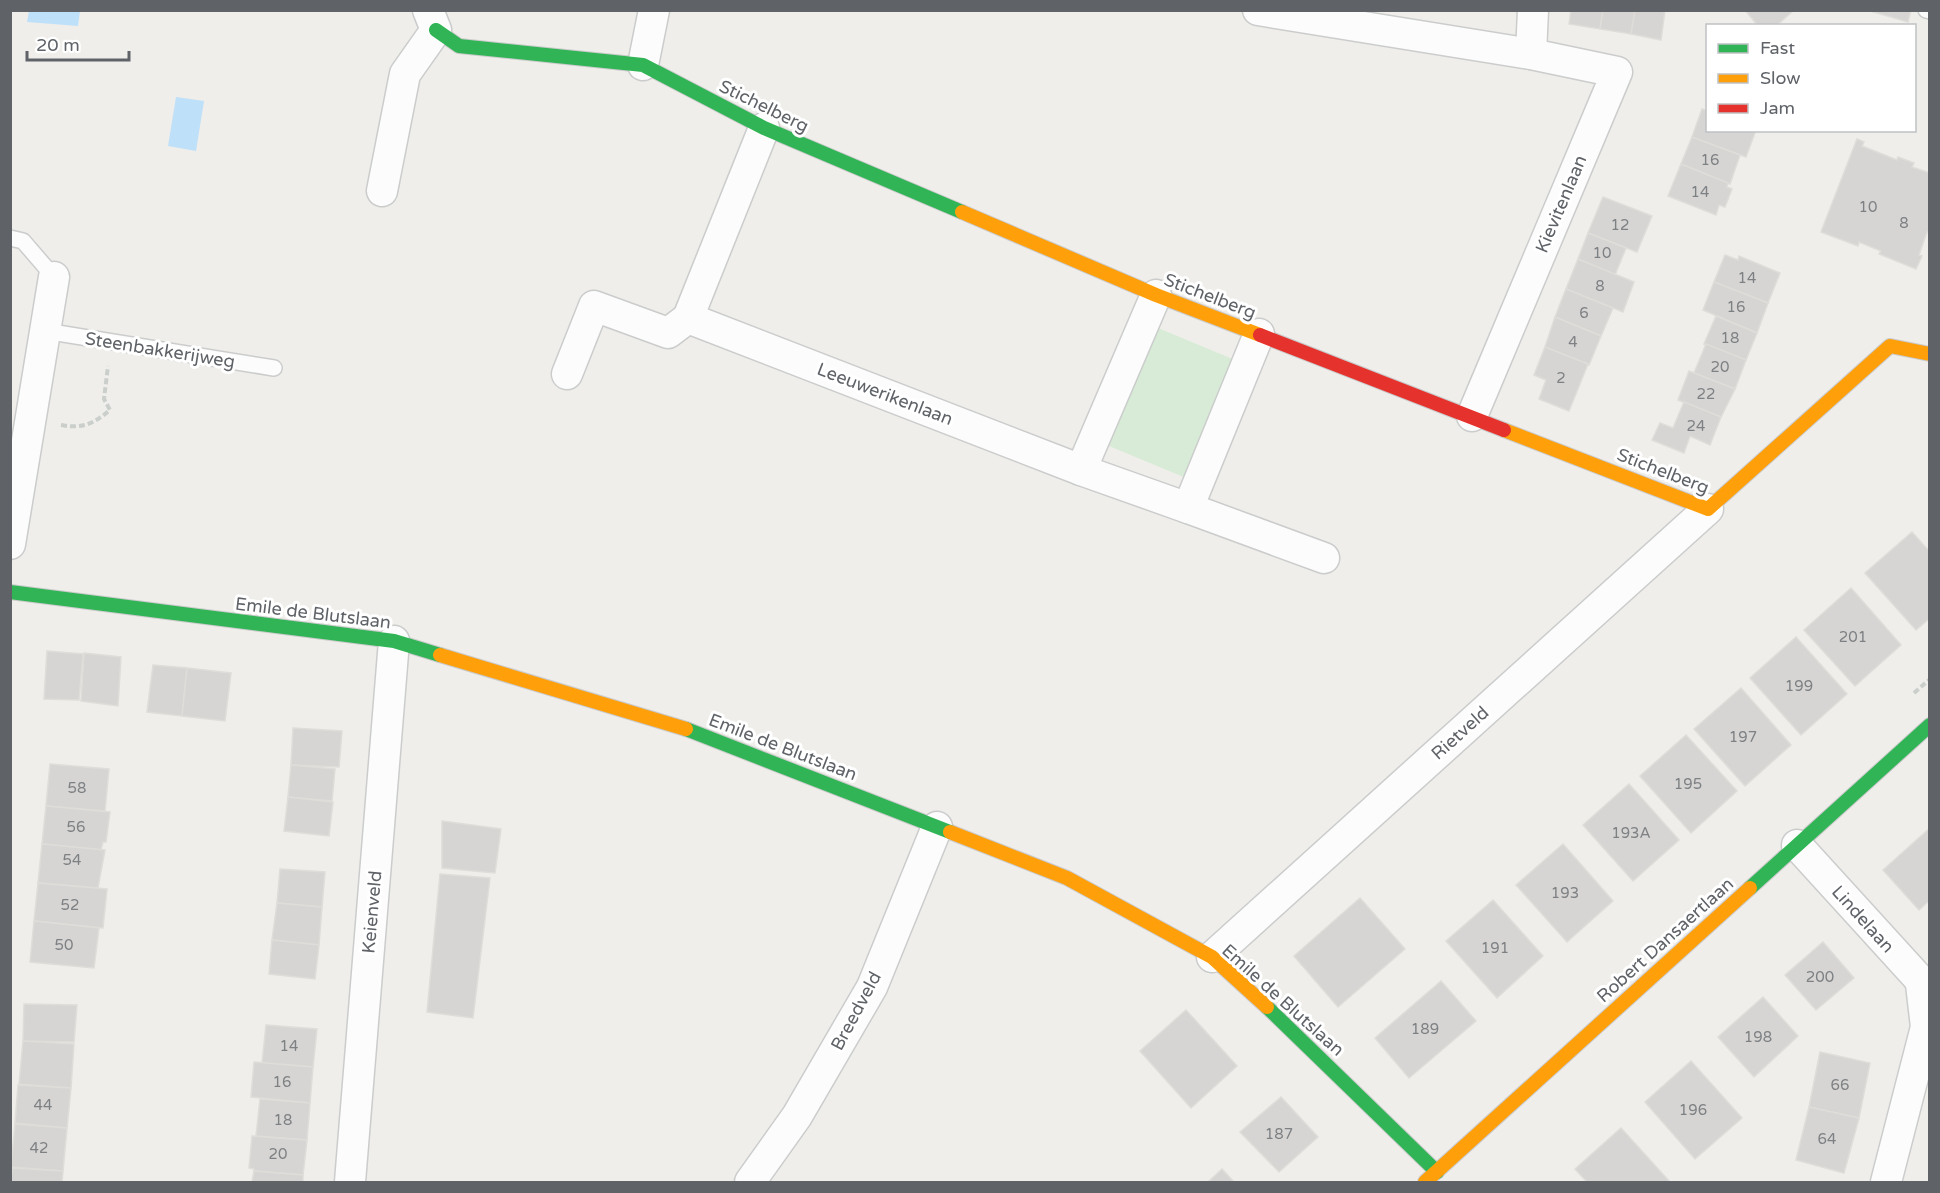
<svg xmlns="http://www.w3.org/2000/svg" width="1940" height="1193" viewBox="0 0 1940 1193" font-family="'Varela Round',sans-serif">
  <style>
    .green { fill: #d8ebd6 }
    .water { fill: #bfe0f9 }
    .building { fill: #d6d5d3; stroke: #deddd9; stroke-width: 1.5 }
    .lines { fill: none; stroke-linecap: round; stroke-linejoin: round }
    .lane-casing { stroke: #cbcccc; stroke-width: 18 }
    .street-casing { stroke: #cbcccc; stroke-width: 33 }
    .fast-casing { stroke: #cacacb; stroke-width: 16 }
    .slow-casing { stroke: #cacacb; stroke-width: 16 }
    .jam-casing { stroke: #cacacb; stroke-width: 16 }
    .path { stroke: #cacfcc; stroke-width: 4; stroke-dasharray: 6 3; stroke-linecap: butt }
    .lane { stroke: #fdfcfc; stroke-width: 15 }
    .street { stroke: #fdfcfc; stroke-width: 30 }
    .fast { stroke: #30b455; stroke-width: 14 }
    .slow { stroke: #ff9f0a; stroke-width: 14 }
    .jam { stroke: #e5322d; stroke-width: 14 }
    .labels { text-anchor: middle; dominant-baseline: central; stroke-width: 6; stroke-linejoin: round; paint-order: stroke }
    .number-label { font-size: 15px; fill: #7e8184 }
    .street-label { font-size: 18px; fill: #5f6368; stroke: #fff }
  </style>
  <rect width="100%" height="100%" fill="#efeeea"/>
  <path class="green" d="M1158,328L1235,360L1186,478L1109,446Z"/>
  <g class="water">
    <path d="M29,11H80L78,26L27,22Z"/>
    <path d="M176,97L204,101L196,151L168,146Z"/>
  </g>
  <g class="building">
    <path d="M1571,10H1603L1600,29L1569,24Z"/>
    <path d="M1603,10H1635L1631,34L1600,29Z"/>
    <path d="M1635,10H1665L1661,40L1631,34Z"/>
    <path d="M1745,10H1794L1776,26H1758Z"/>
    <path d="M1867,10H1911L1908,22Z"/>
    <path d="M1702,109L1708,111V130H1756L1746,157L1692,137Z"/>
    <path d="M1692,137L1740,155L1730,184L1681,164Z"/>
    <path d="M1857,139L1864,142L1862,146L1897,160L1898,157L1914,163L1912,167L1930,173V233L1927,232L1919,255L1922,256L1916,269L1879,254L1881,251L1859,242L1858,246L1821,232Z"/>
    <path d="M1681,164L1728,183L1727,187L1732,189L1725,207L1719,205L1716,215L1668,196Z"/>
    <path d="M1603,197L1652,216L1637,252L1588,233Z"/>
    <path d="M1588,233L1626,248L1615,275L1578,259Z"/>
    <path d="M1725,255L1738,260L1739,256L1780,273L1768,303L1714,282Z"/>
    <path d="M1578,259L1634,282L1623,312L1566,289Z"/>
    <path d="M1714,282L1768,303L1757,333L1703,310Z"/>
    <path d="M1566,289L1613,308L1601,336L1555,317Z"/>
    <path d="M1716,316L1757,333L1746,360L1704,344Z"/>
    <path d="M1555,317L1601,336L1589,365L1545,347Z"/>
    <path d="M1706,344L1746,360L1735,389L1694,373Z"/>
    <path d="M1545,347L1588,364L1569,411L1539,399L1546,380L1534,375Z"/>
    <path d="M1689,371L1735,389L1721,417L1678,400Z"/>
    <path d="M1684,402L1721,417L1710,445L1690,436L1684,453L1652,440L1660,423L1673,428Z"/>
    <path d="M1912,532L1930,552V618L1916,630L1865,573Z"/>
    <path d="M1851,588L1901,645L1855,686L1804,630Z"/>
    <path d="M1796,637L1847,694L1801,735L1750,678Z"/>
    <path d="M47,651L83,654L79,700L44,699Z"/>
    <path d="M84,653L121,657L118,706L81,701Z"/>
    <path d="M153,665L187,668L182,716L147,712Z"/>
    <path d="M187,668L231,673L225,721L182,716Z"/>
    <path d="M1741,688L1791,745L1745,786L1694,729Z"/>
    <path d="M293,728L342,731L339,767L291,765Z"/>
    <path d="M1686,735L1737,791L1691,833L1640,776Z"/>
    <path d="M50,764L109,769L105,811L46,806Z"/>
    <path d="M291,765L335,769L332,801L288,797Z"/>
    <path d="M1629,784L1679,840L1633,881L1583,825Z"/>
    <path d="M288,797L333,802L329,836L284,831Z"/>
    <path d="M46,806L110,812L106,842H103L101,850L42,844Z"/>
    <path d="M442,821L501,829L495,873L442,868Z"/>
    <path d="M1930,828V900L1919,910L1883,870Z"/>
    <path d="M42,844L105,850L98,888L38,883Z"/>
    <path d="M1563,844L1613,901L1567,942L1516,885Z"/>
    <path d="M280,869L325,872L322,907L277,903Z"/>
    <path d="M440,874L490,878L473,1018L427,1012Z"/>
    <path d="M38,883L107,889L103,928L34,921Z"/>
    <path d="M1360,898L1405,949L1338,1007L1294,956Z"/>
    <path d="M1493,900L1543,956L1497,998L1446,941Z"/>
    <path d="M277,903L322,907L319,945L272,940Z"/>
    <path d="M34,921L99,928L94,968L30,962Z"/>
    <path d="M272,940L319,945L315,979L269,974Z"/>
    <path d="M1823,942L1854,978L1816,1010L1785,975Z"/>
    <path d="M1441,981L1476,1021L1409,1078L1375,1038Z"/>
    <path d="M1763,997L1798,1036L1754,1077L1718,1037Z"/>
    <path d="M24,1004L77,1005L74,1042L23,1041Z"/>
    <path d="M1186,1010L1237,1066L1191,1108L1140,1051Z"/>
    <path d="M266,1025L317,1029L313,1067L262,1063Z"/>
    <path d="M23,1041L74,1044L71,1088L19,1084Z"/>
    <path d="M1820,1052L1870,1063L1859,1118L1809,1107Z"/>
    <path d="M1691,1061L1742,1118L1695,1159L1645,1102Z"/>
    <path d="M254,1062L313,1067L310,1103L251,1097Z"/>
    <path d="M18,1085L71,1088L67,1128L15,1123Z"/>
    <path d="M1281,1097L1318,1137L1279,1172L1240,1132Z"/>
    <path d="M260,1099L310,1103L307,1140L256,1136Z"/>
    <path d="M1809,1107L1859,1118L1844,1173L1796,1160Z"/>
    <path d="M15,1124L67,1128L63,1171L11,1167Z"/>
    <path d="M1621,1128L1670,1182H1587L1575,1169Z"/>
    <path d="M252,1136L307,1140L303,1175L254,1171V1169L249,1168Z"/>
    <path d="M12,1168L63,1171L62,1182H11Z"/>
    <path d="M1222,1169L1234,1182H1208Z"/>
    <path d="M254,1171L303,1175V1182H252Z"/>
  </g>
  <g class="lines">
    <g class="lane-casing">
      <g id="lane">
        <path d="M1926,10L1930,11"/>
        <path d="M10,238L23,241L54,277"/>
        <path d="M45,331L274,368"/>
      </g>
    </g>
    <g class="street-casing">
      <g id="street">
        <path d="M1258,10L1531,54L1617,72L1472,416"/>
        <path d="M1531,54L1533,10"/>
        <path d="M643,65L654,10"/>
        <path d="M764,128L688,318L1081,470L1188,508L1259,334"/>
        <path d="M382,191L405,74L436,30L428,10"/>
        <path d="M567,374L594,306L668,333L688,318"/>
        <path d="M1081,470L1156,295"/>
        <path d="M1188,508L1324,558"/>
        <path d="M10,544L54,277"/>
        <path d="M1797,845L1930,991"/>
        <path d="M1212,957L1708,509"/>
        <path d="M350,1182L394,641"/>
        <path d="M750,1182L797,1116L872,987L937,827"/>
        <path d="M1886,1182L1926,1027L1921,984"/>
      </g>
    </g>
    <g class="fast-casing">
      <g id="fast">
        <path d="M436,30L459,46L643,65L764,128L962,212"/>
        <path d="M10,592L394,641L440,655"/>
        <path d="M686,729L950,832"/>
        <path d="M1750,888L1930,725"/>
        <path d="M1267,1007L1437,1172"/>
      </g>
    </g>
    <g class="slow-casing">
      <g id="slow">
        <path d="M962,212L1156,295L1260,335"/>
        <path d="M1504,430L1708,509L1890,346L1930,354"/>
        <path d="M440,655L686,729"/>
        <path d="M950,832L1067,878L1212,957L1267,1007"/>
        <path d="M1425,1182L1750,888"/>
      </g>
    </g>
    <g class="jam-casing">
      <path id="jam" d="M1260,335L1504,430"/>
    </g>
    <g class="path">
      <path d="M61,425C83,429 93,424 110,410L104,399L108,366"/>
      <path d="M1914,693L1930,679"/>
    </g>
    <use href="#lane" class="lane"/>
    <use href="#street" class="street"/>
    <use href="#fast" class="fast"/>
    <use href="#slow" class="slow"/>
    <use href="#jam" class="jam"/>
  </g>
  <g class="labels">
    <g class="number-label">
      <text x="1710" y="160">16</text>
      <text x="1700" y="192">14</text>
      <text x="1868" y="207">10</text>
      <text x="1904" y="223">8</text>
      <text x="1620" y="225">12</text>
      <text x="1602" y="253">10</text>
      <text x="1747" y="278">14</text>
      <text x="1600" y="286">8</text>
      <text x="1736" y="307">16</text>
      <text x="1584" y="313">6</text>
      <text x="1730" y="338">18</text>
      <text x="1573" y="342">4</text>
      <text x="1720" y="367">20</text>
      <text x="1561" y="378">2</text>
      <text x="1706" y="394">22</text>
      <text x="1696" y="426">24</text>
      <text x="1853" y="637">201</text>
      <text x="1799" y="686">199</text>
      <text x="1743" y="737">197</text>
      <text x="1688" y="784">195</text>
      <text x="77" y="788">58</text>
      <text x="76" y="827">56</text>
      <text x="1631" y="833">193A</text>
      <text x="72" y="860">54</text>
      <text x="1565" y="893">193</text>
      <text x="70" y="905">52</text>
      <text x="64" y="945">50</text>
      <text x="1495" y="948">191</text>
      <text x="1820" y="977">200</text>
      <text x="1425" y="1029">189</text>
      <text x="1758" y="1037">198</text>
      <text x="289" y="1046">14</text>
      <text x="282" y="1082">16</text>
      <text x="1840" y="1085">66</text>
      <text x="43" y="1105">44</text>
      <text x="1693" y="1110">196</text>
      <text x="283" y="1120">18</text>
      <text x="1279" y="1134">187</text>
      <text x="1827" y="1139">64</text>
      <text x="39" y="1148">42</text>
      <text x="278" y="1154">20</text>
    </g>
    <g class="street-label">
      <text transform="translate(764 106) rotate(26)">Stichelberg</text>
      <text transform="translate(1561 204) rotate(-67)">Kievitenlaan</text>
      <text transform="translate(1210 296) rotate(21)">Stichelberg</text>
      <text transform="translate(160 350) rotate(9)">Steenbakkerijweg</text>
      <text transform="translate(885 394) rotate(21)">Leeuwerikenlaan</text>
      <text transform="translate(1663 471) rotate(21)">Stichelberg</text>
      <text transform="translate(313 613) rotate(7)">Emile de Blutslaan</text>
      <text transform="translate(1460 733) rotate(-42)">Rietveld</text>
      <text transform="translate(783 747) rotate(21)">Emile de Blutslaan</text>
      <text transform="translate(372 912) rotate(-85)">Keienveld</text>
      <text transform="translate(1863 919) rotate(48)">Lindelaan</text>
      <text transform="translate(1665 940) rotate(-42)">Robert Dansaertlaan</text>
      <text transform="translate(1283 1000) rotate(42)">Emile de Blutslaan</text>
      <text transform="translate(856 1011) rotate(-62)">Breedveld</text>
    </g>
  </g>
  <rect width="1940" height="1193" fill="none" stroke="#5f6368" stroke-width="24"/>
  <rect x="1706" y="24" width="210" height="108" fill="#ffffff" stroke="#bfc1c3" stroke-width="1.5"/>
  <rect x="1718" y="44" width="30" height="9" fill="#30b455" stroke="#bfc1c3" stroke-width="1.5"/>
  <text x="1760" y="54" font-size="18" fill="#5f6368">Fast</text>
  <rect x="1718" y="74" width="30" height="9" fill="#ff9f0a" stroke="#bfc1c3" stroke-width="1.5"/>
  <text x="1760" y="84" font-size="18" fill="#5f6368">Slow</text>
  <rect x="1718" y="104" width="30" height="9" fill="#e5322d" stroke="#bfc1c3" stroke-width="1.5"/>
  <text x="1760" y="114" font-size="18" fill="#5f6368">Jam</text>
  <path d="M27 51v9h102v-9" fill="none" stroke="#5f6368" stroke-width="3"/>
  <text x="36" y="51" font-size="18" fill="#5f6368" stroke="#ffffff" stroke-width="4.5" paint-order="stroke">20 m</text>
</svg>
